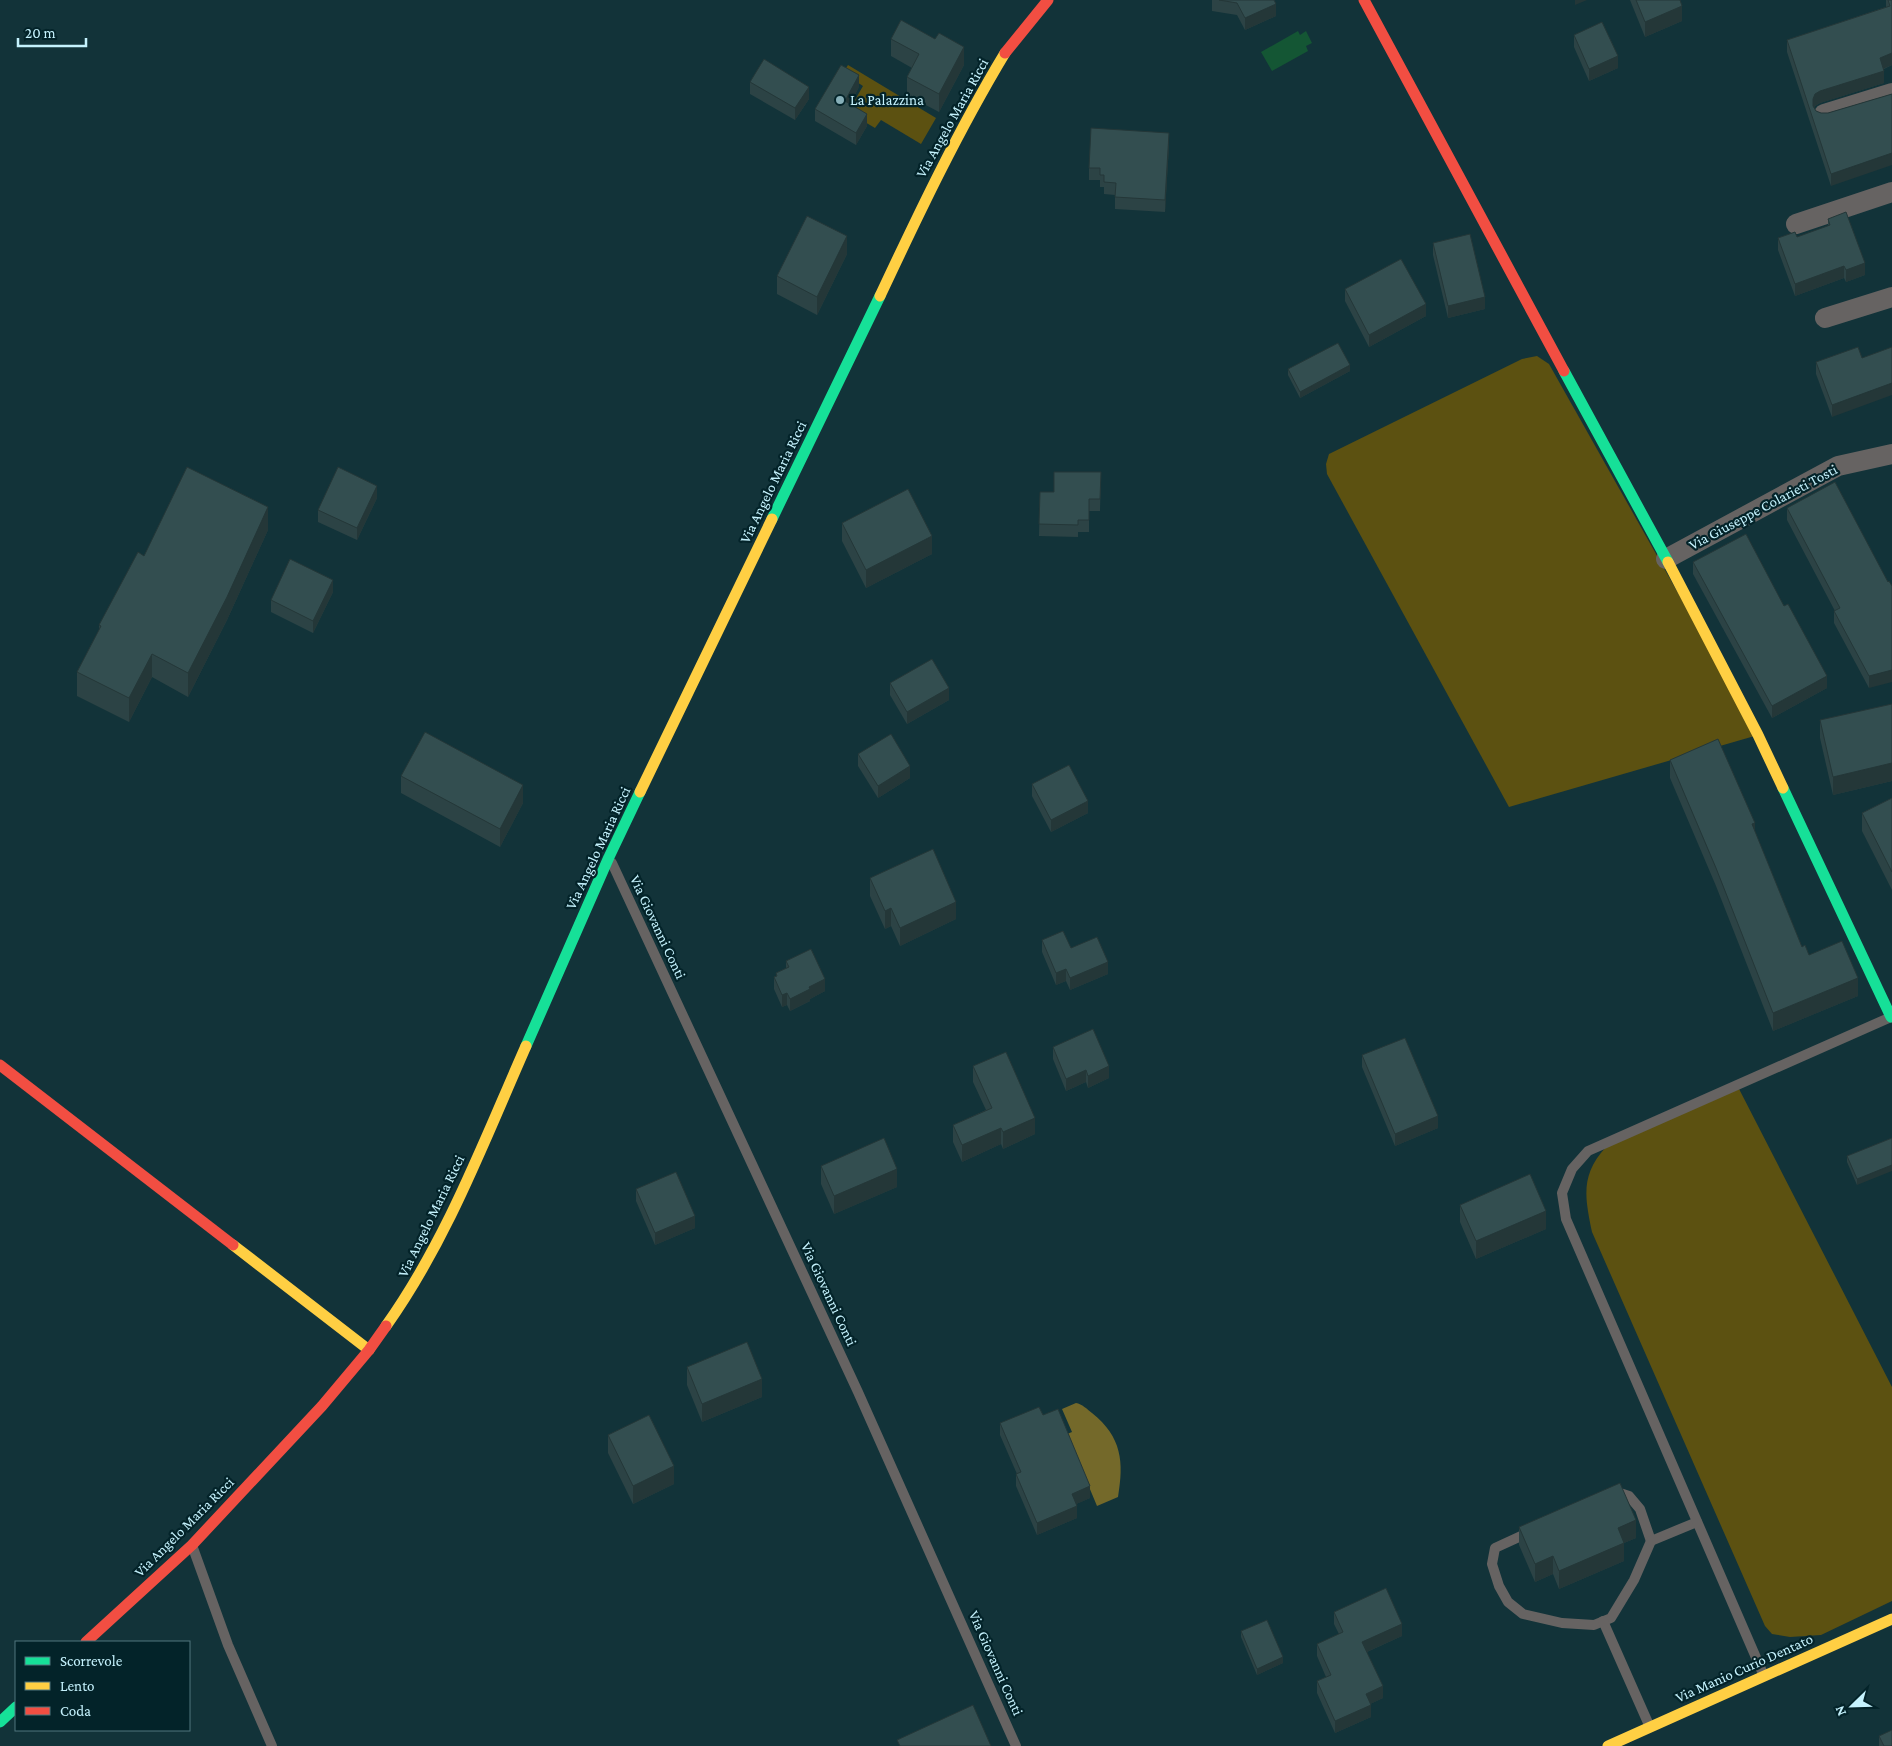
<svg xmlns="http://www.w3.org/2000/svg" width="1892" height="1746" viewBox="0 0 1892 1746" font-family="'Crimson Pro',serif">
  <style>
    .green { fill: #5c5111 }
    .forest { fill: #74692a }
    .water { fill: #145634 }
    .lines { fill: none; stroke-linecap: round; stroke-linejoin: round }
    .lane { stroke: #666362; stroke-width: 10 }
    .street { stroke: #666362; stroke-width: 20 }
    .fast { stroke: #16e098; stroke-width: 11 }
    .slow { stroke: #ffcf43; stroke-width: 11 }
    .jam { stroke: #f24e42; stroke-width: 11 }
    .wall { fill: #2c4345 }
    .shaded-wall { fill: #243738 }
    .building { fill: #334e50; stroke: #243738 }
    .poi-dot { fill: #86afb8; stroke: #032329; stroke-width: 2 }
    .labels { text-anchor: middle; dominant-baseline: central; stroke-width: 4.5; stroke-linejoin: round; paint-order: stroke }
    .poi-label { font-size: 15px; fill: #c5f2fd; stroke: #032329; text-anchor: start }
    .street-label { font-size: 15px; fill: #c5f2fd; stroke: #032329 }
  </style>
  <rect width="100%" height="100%" fill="#123339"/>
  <g class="green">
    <path d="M848,65L936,118L921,144L881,120L875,128L848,112L863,86L843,73Z"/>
    <path d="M1537,356L1549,364L1758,735L1509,807L1327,474L1326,464L1329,454L1522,359Z"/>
    <path d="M1737,1085L1892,1387V1601L1821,1635L1790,1637L1772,1634L1765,1626L1592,1232C1585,1198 1580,1175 1606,1147Z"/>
  </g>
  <path class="forest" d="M1076,1403C1082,1404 1087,1409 1092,1413C1122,1437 1124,1462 1118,1497L1097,1506L1067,1434L1072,1432L1062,1409Z"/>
  <path class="water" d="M1298,31L1300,35L1306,31L1312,43L1306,46L1308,51L1272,71L1261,52Z"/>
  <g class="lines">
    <g class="lane">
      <path d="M612,863L858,1392L1016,1746"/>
      <path d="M1614,1493L1617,1492L1629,1496L1640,1509L1651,1541"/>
      <path d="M1530,1532L1495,1548L1492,1564L1499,1586L1508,1602L1523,1614L1562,1623L1594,1625L1611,1618L1634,1580L1651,1541L1697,1522"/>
      <path d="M193,1548L228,1645L272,1746"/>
      <path d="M1603,1621L1649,1725"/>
      <path d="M1764,1676L1566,1219L1562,1193L1572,1169L1588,1151L1891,1017"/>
    </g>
    <g class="street">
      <path d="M1824,114L1892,93"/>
      <path d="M1796,224L1892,192"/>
      <path d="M1825,318L1892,297"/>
      <path d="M1666,559L1838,466L1892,454"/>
    </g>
    <g class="fast">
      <path d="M1564,371L1668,562"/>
      <path d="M772,519L880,296"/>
      <path d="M1783,788L1891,1017"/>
      <path d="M526,1046L609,857L640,792"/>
      <path d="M0,1722L16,1707"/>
    </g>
    <g class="slow">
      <path d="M880,296C919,213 958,131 1005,53"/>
      <path d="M1668,562L1758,735L1783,788"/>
      <path d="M640,792L772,519"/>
      <path d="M233,1245L369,1350"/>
      <path d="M386,1326C447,1240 484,1141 526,1046"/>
      <path d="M1608,1746L1892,1619"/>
    </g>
    <g class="jam">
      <path d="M1364,0L1564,371"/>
      <path d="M1005,53L1048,0"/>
      <path d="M0,1065L233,1245"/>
      <path d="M86,1642L192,1545L322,1406L369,1350L386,1326"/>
    </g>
  </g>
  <g class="wall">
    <path d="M1212,0H1274L1276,16L1245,30L1237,15L1212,11Z"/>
    <path d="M1630,0H1680L1682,21L1645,37Z"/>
    <path d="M1886,0H1892V65L1884,69V83L1820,103L1815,106L1814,108L1816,111L1821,113H1828L1892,94L1831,186L1787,52V40L1886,7Z"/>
    <path d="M1574,35L1618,68L1589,81L1574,47Z"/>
    <path d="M891,39L964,65L939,112L907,95V77L912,68L891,56Z"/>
    <path d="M750,82L809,99L795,120L750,94Z"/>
    <path d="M859,87L850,104L867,126L856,145L815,121V109Z"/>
    <path d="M1169,145L1165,212L1115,209V195L1104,194V187H1100V180H1089V168Z"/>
    <path d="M1828,219L1865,275L1846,282L1844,278L1795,296L1778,250V238L1797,237L1828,226Z"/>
    <path d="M1433,243L1485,309L1448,318L1433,255Z"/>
    <path d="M847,254L817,315L777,294V276Z"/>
    <path d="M1345,289L1426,316L1369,347L1345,301Z"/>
    <path d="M1862,358L1832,417L1816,374V362Z"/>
    <path d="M1288,369L1350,371L1300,398L1288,375Z"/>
    <path d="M1101,472L1100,511H1089V532H1078V537L1039,536L1040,492H1054Z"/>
    <path d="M377,498L357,540L318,522V510Z"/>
    <path d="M1787,508L1888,582L1869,688L1834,623V611H1835L1787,520Z"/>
    <path d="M842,523L932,554L866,588L842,541Z"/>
    <path d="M268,530L227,620L188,697L152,677L129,722L77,696V672L99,630V625L144,556Z"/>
    <path d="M1693,562L1827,688L1772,718L1693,574Z"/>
    <path d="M333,592L313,633L271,612V600Z"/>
    <path d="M890,683L949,700L907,724L890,695Z"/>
    <path d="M1892,704V781L1833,795L1820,738V720Z"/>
    <path d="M858,754L910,778L878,798L858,766Z"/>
    <path d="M1670,760L1755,832L1802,947L1809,955L1858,996L1773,1031L1716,886L1670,778Z"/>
    <path d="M401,776L523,803L500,847L401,793Z"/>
    <path d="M1032,784L1088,813L1051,832L1032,796Z"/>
    <path d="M1892,798V890L1862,831V813Z"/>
    <path d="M870,878L956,919L900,946L891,926L885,929L870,896Z"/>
    <path d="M1042,940L1071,948L1108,974L1070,990L1066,981L1056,985L1042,952Z"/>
    <path d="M786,961L825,991L810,999V1001L790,1011L787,1005L782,1007L774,989V977L776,976V973L786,968Z"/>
    <path d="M1053,1047L1109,1078L1088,1088L1086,1082L1066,1091L1053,1059Z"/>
    <path d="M1362,1055L1438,1128L1395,1146L1362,1067Z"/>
    <path d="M973,1066L1035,1134L1003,1149L1001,1144L962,1162L953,1142V1125L986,1110L973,1082Z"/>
    <path d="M1892,1138L1857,1185L1847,1162V1156Z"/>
    <path d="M821,1166L897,1187L834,1214L821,1184Z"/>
    <path d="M636,1189L695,1228L655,1245L636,1201Z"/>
    <path d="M1460,1205L1546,1229L1476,1259L1460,1222Z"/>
    <path d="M687,1367L762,1397L702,1422L687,1385Z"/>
    <path d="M1043,1415L1090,1498L1076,1504L1077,1518L1037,1535L1016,1486V1474H1017L1000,1435V1423Z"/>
    <path d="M608,1435L674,1484L633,1504L608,1453Z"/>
    <path d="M1519,1527L1636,1538L1624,1543V1561L1559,1589L1553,1574L1535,1582L1519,1545Z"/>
    <path d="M1334,1612L1402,1636L1367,1652L1383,1698L1370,1704L1371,1717L1335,1733L1317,1693V1681L1326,1677L1317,1656V1644L1339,1634L1334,1624Z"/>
    <path d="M1241,1631L1283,1663L1257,1675L1241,1637Z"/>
    <path d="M1879,1736L1892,1746H1879Z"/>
  </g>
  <g class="shaded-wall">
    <path d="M1575,0H1587L1575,5Z"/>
    <path d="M1276,4V16L1245,30V18Z"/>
    <path d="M1682,6V21L1645,37V22Z"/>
    <path d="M964,47V65L939,112V94Z"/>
    <path d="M1892,53V65L1880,70V58Z"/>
    <path d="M1618,56V68L1589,81V69Z"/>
    <path d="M1884,71V83L1820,103L1815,106L1813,111V99L1815,94L1820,91Z"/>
    <path d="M859,75V87L845,113V101Z"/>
    <path d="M809,87V99L795,120V108Z"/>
    <path d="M867,114V126L856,145V133Z"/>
    <path d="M1169,133V145L1165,212V200Z"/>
    <path d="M1892,153V165L1831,186V174Z"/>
    <path d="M847,236V254L817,315V297Z"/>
    <path d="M1865,263V275L1846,282V270Z"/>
    <path d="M1844,266V278L1795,296V284Z"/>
    <path d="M1485,297V309L1448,318V306Z"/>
    <path d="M1426,304V316L1369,347V335Z"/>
    <path d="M1350,365V371L1300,398V392Z"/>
    <path d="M1892,383V395L1832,417V405Z"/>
    <path d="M377,486V498L357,540V528Z"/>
    <path d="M268,507V530L227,620L188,697V673Z"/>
    <path d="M932,536V554L866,588V570Z"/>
    <path d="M333,580V592L313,633V621Z"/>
    <path d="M152,654V677L129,722V698Z"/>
    <path d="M1892,670V682L1869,688V676Z"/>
    <path d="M1827,676V688L1772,718V706Z"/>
    <path d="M949,688V700L907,724V712Z"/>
    <path d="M1892,763V781L1833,795V777Z"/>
    <path d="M910,766V778L878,798V786Z"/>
    <path d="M523,785V803L500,847V829Z"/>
    <path d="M1088,801V813L1051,832V820Z"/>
    <path d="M1755,823V841L1752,824Z"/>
    <path d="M956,902V919L900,946V928Z"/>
    <path d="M891,908V926L885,929V911Z"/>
    <path d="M1108,962V974L1070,990V978Z"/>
    <path d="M1066,969V981L1056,985V973Z"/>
    <path d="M1858,978V996L1773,1031V1013Z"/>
    <path d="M825,979V991L810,999V1001L790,1011V999L809,987Z"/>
    <path d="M787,993V1005L782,1007V995Z"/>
    <path d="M1109,1066V1078L1088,1088V1076Z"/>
    <path d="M1086,1070V1082L1066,1091V1079Z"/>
    <path d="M1438,1116V1128L1395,1146V1134Z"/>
    <path d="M1035,1118V1134L1003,1149V1132Z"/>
    <path d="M1001,1128V1144L962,1162V1145Z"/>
    <path d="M1892,1165V1171L1857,1185V1179Z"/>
    <path d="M897,1169V1187L834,1214V1196Z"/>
    <path d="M1546,1211V1229L1476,1259V1241Z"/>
    <path d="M695,1216V1228L655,1245V1233Z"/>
    <path d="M762,1379V1397L702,1422V1404Z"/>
    <path d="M674,1466V1484L633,1504V1486Z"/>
    <path d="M1090,1486V1498L1072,1506V1494Z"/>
    <path d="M1077,1506V1518L1037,1535V1523Z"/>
    <path d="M1636,1520V1538L1624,1543V1561L1559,1589V1571L1618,1528Z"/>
    <path d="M1553,1556V1574L1535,1582V1564Z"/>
    <path d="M1402,1624V1636L1362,1654V1642Z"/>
    <path d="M1283,1657V1663L1257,1675V1669Z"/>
    <path d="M1383,1686V1698L1366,1706V1694Z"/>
    <path d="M1371,1705V1717L1335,1733V1721Z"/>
  </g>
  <g class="building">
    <path d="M1219,0H1274L1276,4L1245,18L1237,3Z"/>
    <path d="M1636,0H1680L1682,6L1645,22Z"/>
    <path d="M1888,0H1892V53L1880,58L1884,71L1820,91L1815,94L1813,99V106L1816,111L1821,113H1828L1892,94V153L1831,174L1787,40L1890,6Z"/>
    <path d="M901,20L935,39L939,33L964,47L939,94L907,77L919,54L891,39Z"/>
    <path d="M1602,22L1618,56L1589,69L1574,35Z"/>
    <path d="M764,59L809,87L795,108L750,82Z"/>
    <path d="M841,65L859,75L845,101L867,114L856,133L815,109Z"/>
    <path d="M1091,128L1169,133L1165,200L1115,197L1116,183L1104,182V175H1100V168H1089Z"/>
    <path d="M1846,212L1865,263L1846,270L1844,266L1795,284L1778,238L1795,232L1797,237L1830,225L1828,219Z"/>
    <path d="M807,216L847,236L817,297L777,276Z"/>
    <path d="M1470,234L1485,297L1448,306L1433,243Z"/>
    <path d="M1401,259L1426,304L1369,335L1345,289Z"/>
    <path d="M1338,343L1350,365L1300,392L1288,369Z"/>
    <path d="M1858,347L1862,358L1892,347V383L1832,405L1816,362Z"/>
    <path d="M187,467L268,507L227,597L188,673L152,654L129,698L77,672L101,626L99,625L138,552L144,556Z"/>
    <path d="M338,467L377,486L357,528L318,510Z"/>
    <path d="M1054,472H1101L1100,499H1089V520H1078V525L1039,524L1040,492H1054Z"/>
    <path d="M1835,482L1888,582L1889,581L1892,586V670L1869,676L1834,611L1840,608L1787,508Z"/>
    <path d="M908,489L932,536L866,570L842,523Z"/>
    <path d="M1746,534L1784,606L1788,604L1827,676L1772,706L1693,562Z"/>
    <path d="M290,559L333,580L313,621L271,600Z"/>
    <path d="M932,659L949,688L907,712L890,683Z"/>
    <path d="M1892,704V763L1833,777L1820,720Z"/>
    <path d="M425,732L523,785L500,829L401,776Z"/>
    <path d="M891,734L910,766L878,786L858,754Z"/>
    <path d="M1718,739L1755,823L1752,824L1802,947L1805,945L1809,955L1842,941L1858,978L1773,1013L1716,868L1670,760Z"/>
    <path d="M1069,765L1088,801L1051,820L1032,784Z"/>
    <path d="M1892,798V872L1862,813Z"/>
    <path d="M933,849L956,902L900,928L891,908L885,911L870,878Z"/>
    <path d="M1063,931L1071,948L1097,937L1108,962L1070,978L1066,969L1056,973L1042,940Z"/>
    <path d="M811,949L825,979L809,987L810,989L790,999L787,993L782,995L774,977L777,976L776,973L789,967L786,961Z"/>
    <path d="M1093,1029L1109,1066L1088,1076L1086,1070L1066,1079L1053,1047Z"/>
    <path d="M1405,1038L1438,1116L1395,1134L1362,1055Z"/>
    <path d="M1006,1052L1035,1118L1003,1132L1001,1128L962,1145L953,1125L992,1108L973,1066Z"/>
    <path d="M884,1138L897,1169L834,1196L821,1166Z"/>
    <path d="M1892,1138V1165L1857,1179L1847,1156Z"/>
    <path d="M676,1172L695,1216L655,1233L636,1189Z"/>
    <path d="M1530,1174L1546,1211L1476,1241L1460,1205Z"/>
    <path d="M747,1342L762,1379L702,1404L687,1367Z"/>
    <path d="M1039,1407L1043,1415L1058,1409L1090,1486L1072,1494L1077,1506L1037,1523L1016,1474L1021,1472L1000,1423Z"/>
    <path d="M649,1415L674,1466L633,1486L608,1435Z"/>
    <path d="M1620,1483L1636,1520L1618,1528L1624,1543L1559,1571L1553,1556L1535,1564L1519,1527Z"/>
    <path d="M1386,1588L1402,1624L1362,1642L1383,1686L1366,1694L1371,1705L1335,1721L1317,1681L1331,1675L1317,1644L1343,1632L1334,1612Z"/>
    <path d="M1267,1620L1283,1657L1257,1669L1241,1631Z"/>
    <path d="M973,1705L991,1746H900L897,1740Z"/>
    <path d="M1892,1730V1746H1884L1879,1736Z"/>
  </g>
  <circle class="poi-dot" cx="840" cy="100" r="5"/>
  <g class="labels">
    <g class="poi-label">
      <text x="850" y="100">La Palazzina</text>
    </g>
    <g class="street-label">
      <text transform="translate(952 118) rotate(-61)">Via Angelo Maria Ricci</text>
      <text transform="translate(773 482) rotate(-64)">Via Angelo Maria Ricci</text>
      <text transform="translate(1763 507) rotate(-28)">Via Giuseppe Colarieti Tosti</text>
      <text transform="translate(598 848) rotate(-65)">Via Angelo Maria Ricci</text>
      <text transform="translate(658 927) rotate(65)">Via Giovanni Conti</text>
      <text transform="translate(431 1216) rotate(-64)">Via Angelo Maria Ricci</text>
      <text transform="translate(829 1294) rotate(65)">Via Giovanni Conti</text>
      <text transform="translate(184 1527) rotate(-45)">Via Angelo Maria Ricci</text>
      <text transform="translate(996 1663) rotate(66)">Via Giovanni Conti</text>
      <text transform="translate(1744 1668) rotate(-24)">Via Manio Curio Dentato</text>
    </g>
  </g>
  <rect x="15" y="1641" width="175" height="90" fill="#032329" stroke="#51767e"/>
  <rect x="25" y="1657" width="25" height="8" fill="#16e098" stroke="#51767e"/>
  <text x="60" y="1666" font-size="15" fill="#c5f2fd">Scorrevole</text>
  <rect x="25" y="1682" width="25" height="8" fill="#ffcf43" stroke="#51767e"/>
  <text x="60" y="1691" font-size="15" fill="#c5f2fd">Lento</text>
  <rect x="25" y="1707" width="25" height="8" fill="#f24e42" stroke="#51767e"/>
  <text x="60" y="1716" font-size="15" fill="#c5f2fd">Coda</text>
  <g transform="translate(1852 1706) rotate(247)" stroke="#032329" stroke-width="4" paint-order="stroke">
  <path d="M0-4L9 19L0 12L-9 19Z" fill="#c5f2fd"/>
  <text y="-8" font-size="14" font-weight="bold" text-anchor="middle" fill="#c5f2fd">N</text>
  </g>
  <path d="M18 38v8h68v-8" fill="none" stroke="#c5f2fd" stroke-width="2.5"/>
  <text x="25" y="38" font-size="15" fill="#c5f2fd" stroke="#032329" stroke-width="4" paint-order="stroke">20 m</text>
</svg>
